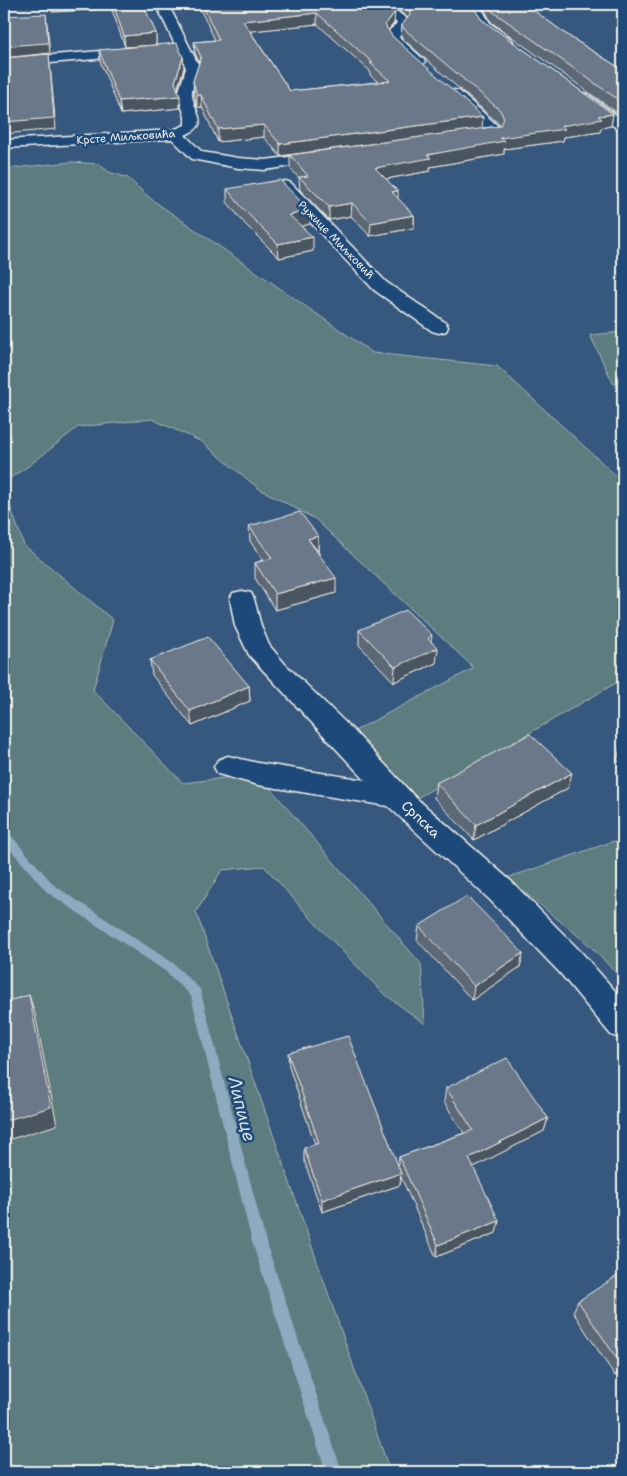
<svg xmlns="http://www.w3.org/2000/svg" width="627" height="1476" viewBox="0 0 627 1476" font-family="'Shantell Sans',sans-serif">
  <style>
    .green { fill: #5b7c80; stroke: #a8b6b4 }
    .lines { fill: none; stroke-linecap: round; stroke-linejoin: round }
    .stream { fill: #8caac0; fill-rule: evenodd }
    .minor-casing { stroke: #f4f1e8; stroke-width: 3 }
    .minor { fill: #1f4a7a; fill-rule: evenodd }
    .wall { fill: #5b6776; stroke: #f4f1e8; fill-rule: evenodd }
    .shaded-wall { fill: #4a5460; stroke: #f4f1e8 }
    .building { fill: #6a7889; stroke: #f4f1e8; fill-rule: evenodd }
    .labels { text-anchor: middle; dominant-baseline: central; stroke-width: 5; stroke-linejoin: round; paint-order: stroke }
    .far-street-label { font-size: 11px; fill: #f4f1e8; stroke: #1f4a7a }
    .street-label { font-size: 14px; fill: #f4f1e8; stroke: #1f4a7a }
    .near-water-label { font-size: 18px; font-style: italic; fill: #dadfde; stroke: #1f4a7a }
  </style>
  <rect width="100%" height="100%" fill="#36587e"/>
  <filter id="ink" filterUnits="userSpaceOnUse"><feTurbulence type="fractalNoise" baseFrequency=".02" numOctaves="2"/><feDisplacementMap in="SourceGraphic" scale="10" xChannelSelector="R" yChannelSelector="G"/><feConvolveMatrix kernelMatrix="1 2 1 2 8 2 1 2 1" color-interpolation-filters="sRGB"/></filter>
  <g filter="url(#ink)">
    <g class="green">
      <path d="M72,162L99,164L109,172L128,178L151,199L373,353L497,366L623,482V679L405,805L343,737L474,668L315,519L258,488L202,442L152,419L78,427L30,465L4,482V169Z"/>
      <path d="M623,332V390L613,383L590,335Z"/>
      <path d="M4,489L24,545L113,620L93,690L183,783L258,774L421,964L425,1024L383,993L316,924L264,866L222,870L196,912L390,1472H4Z"/>
      <path d="M614,841L623,847V980L588,944L507,878Z"/>
    </g>
    <g class="lines">
      <path class="stream" d="M4,831L8,832L55,886L173,963L200,989L266,1242L342,1472H326L252,1242L191,996L165,971L47,892L4,842Z"/>
      <g class="minor-casing">
        <g id="minor">
          <path d="M57,4H118L112,8L53,11L51,8L53,5Z"/>
          <path d="M156,4H168L200,68C197,76 191,88 192,95C195,116 211,124 185,135L202,152L238,158L265,160L327,152L332,154L335,157L332,160L265,170L238,168L192,159L172,139L4,148V140L173,130L185,125V117L178,94L186,68Z"/>
          <path d="M374,4H387L407,19L408,26L399,37L423,59L425,62L423,65H413L388,41L386,38L389,31L397,23Z"/>
          <path d="M462,4H475L483,11L490,23L511,39L513,42L511,45H503L481,28L474,16Z"/>
          <path d="M137,48L142,49L143,52L142,55L4,67V59Z"/>
          <path d="M454,90L459,91L499,127L501,130C493,141 471,144 458,141L456,138L458,135L485,130L449,97L447,94Z"/>
          <path d="M582,93L587,94L623,120V130L618,129L577,100L575,97Z"/>
          <path d="M285,181L291,183L386,282L446,323L448,327L446,331L439,333L432,331L374,290L279,189L277,186L279,183Z"/>
          <path d="M242,591L251,593L254,599L261,626L269,645L285,664L353,730L415,797L512,882L582,953L623,1000V1039L611,1035L560,973L490,900L388,806L258,785L218,774L214,767L218,760L228,756L258,763L365,780L249,655L235,626L230,599L233,593Z"/>
        </g>
      </g>
      <use href="#minor" class="minor"/>
    </g>
    <g class="wall">
      <path d="M112,4H113L156,33V45L125,47L112,10Z"/>
      <path d="M196,4H384L394,23L388,31L392,36L482,128L500,126L498,123L403,39L401,36L402,25L408,18L390,4H471L481,19L613,114L611,126L601,128L600,132L564,137L563,141L504,149V154L430,167V171L386,179L398,199L414,215V228L370,236L351,216L329,220L300,190L299,178L290,168V155L386,142L280,156L264,137L218,142L202,107H197L194,92L193,81L199,63L195,53L194,42L215,40L201,11ZM317,24L370,71V75L378,82L290,91L250,31Z"/>
      <path d="M478,4H525L570,37L623,70V117L491,22L485,10Z"/>
      <path d="M99,50L183,57L184,68L177,89L180,108L121,114L100,61Z"/>
      <path d="M227,189L310,211V224L301,226L313,251L279,258L245,224L227,202Z"/>
      <path d="M249,526L318,536V551L336,593L275,610L255,578V563L263,560L250,541Z"/>
      <path d="M359,630L431,642L436,663L394,682L359,645Z"/>
      <path d="M150,660L249,686L250,701L192,726L152,675Z"/>
      <path d="M623,744V765L617,760L621,745Z"/>
      <path d="M436,783L568,788L474,840L434,798Z"/>
      <path d="M419,926L523,953L520,967L472,1000L417,940Z"/>
      <path d="M288,1053L398,1165L399,1157L464,1133L444,1102L446,1088L548,1118L544,1131L473,1167L496,1233L436,1257L401,1177L400,1185L322,1212L304,1160V1148L315,1144L289,1067Z"/>
      <path d="M623,1284V1370L615,1376L573,1312L578,1301Z"/>
    </g>
    <g class="shaded-wall">
      <path d="M395,12L394,23L384,36L385,25Z"/>
      <path d="M317,13V24L243,32V21Z"/>
      <path d="M46,14L50,53L4,58V46Z"/>
      <path d="M156,33V45L125,47L124,36Z"/>
      <path d="M49,54L56,129L4,134V122Z"/>
      <path d="M183,57L184,68L176,93L175,82Z"/>
      <path d="M197,95H201L202,107H197Z"/>
      <path d="M180,96V108L121,114L119,101Z"/>
      <path d="M613,114L611,126L601,128L600,132L564,137L563,141L504,149V154L430,167V171L375,181V168L500,138L561,126L598,116Z"/>
      <path d="M483,117L482,129L280,156V144Z"/>
      <path d="M264,125V137L218,142V129Z"/>
      <path d="M398,191V204L392,192Z"/>
      <path d="M352,203L351,216L329,220V207Z"/>
      <path d="M310,211V224L290,229L289,215Z"/>
      <path d="M414,215V228L370,236L371,223Z"/>
      <path d="M313,237V251L279,258L278,244Z"/>
      <path d="M318,536V551L308,539Z"/>
      <path d="M336,578V593L275,610V594Z"/>
      <path d="M432,635L430,650L438,648L436,663L394,682L395,667L428,639Z"/>
      <path d="M249,686L250,701L192,726L190,711Z"/>
      <path d="M572,773L568,788L474,840L476,825Z"/>
      <path d="M523,953L520,967L472,1000L474,986Z"/>
      <path d="M29,995L35,1014L57,1125L4,1141V1121Z"/>
      <path d="M548,1118L544,1131L466,1171L469,1158Z"/>
      <path d="M401,1173L400,1185L322,1212V1200Z"/>
      <path d="M499,1221L496,1233L436,1257L438,1245Z"/>
      <path d="M623,1365V1370L615,1376L622,1366Z"/>
    </g>
    <g class="building">
      <path d="M113,4H143L156,33L124,36Z"/>
      <path d="M202,4H384L395,12L385,25L392,36L483,117L280,144L264,125L218,129L201,95H197L193,81L201,57L194,42L219,40ZM317,13L373,63H370L390,81L290,91L243,21Z"/>
      <path d="M405,4H471L473,6L481,19L613,114L598,116L602,119L561,126L565,129L500,138L505,141L427,155L431,158L375,168L398,191L392,192L414,215L371,223L352,203L329,207L299,177L308,176L290,155L500,126L504,119L500,110L403,28L402,25L410,15L409,7Z"/>
      <path d="M488,4H525L570,37L623,70V103L492,11Z"/>
      <path d="M46,14L48,43L4,46V16Z"/>
      <path d="M177,43L183,57L175,82L180,96L119,101L99,50Z"/>
      <path d="M49,54L54,118L4,122V58Z"/>
      <path d="M280,180L310,211L289,215L313,237L278,244L245,211L227,189Z"/>
      <path d="M300,512L318,536L308,539L336,578L275,594L255,563L272,558L249,526Z"/>
      <path d="M406,610L432,635L428,639L438,648L395,667L359,630Z"/>
      <path d="M208,637L249,686L190,711L150,660Z"/>
      <path d="M530,734L572,773L476,825L436,783Z"/>
      <path d="M467,896L523,953L474,986L419,926Z"/>
      <path d="M29,995L51,1107L4,1121V1002Z"/>
      <path d="M348,1036L401,1173L322,1200L304,1148L319,1143L288,1053Z"/>
      <path d="M507,1058L548,1118L469,1158L499,1221L438,1245L399,1157L473,1130L446,1088Z"/>
      <path d="M617,1276L623,1284V1365L622,1366L578,1301Z"/>
    </g>
  </g>
  <g class="labels">
    <g class="far-street-label">
      <text transform="translate(126 137) rotate(-4)">Крсте Миљковића</text>
      <text transform="translate(336 240) rotate(46)">Ружице Миљковић</text>
    </g>
    <g class="street-label">
      <text transform="translate(421 819) rotate(43)">Српска</text>
    </g>
    <g class="near-water-label">
      <text transform="translate(242 1109) rotate(76)">Липице</text>
    </g>
  </g>
  <rect width="627" height="1476" fill="none" stroke="#1f4a7a" stroke-width="20"/>
  <rect x="10" y="10" width="607" height="1456" fill="none" stroke="#f4f1e8" stroke-width="2" filter="url(#ink)"/>
</svg>
